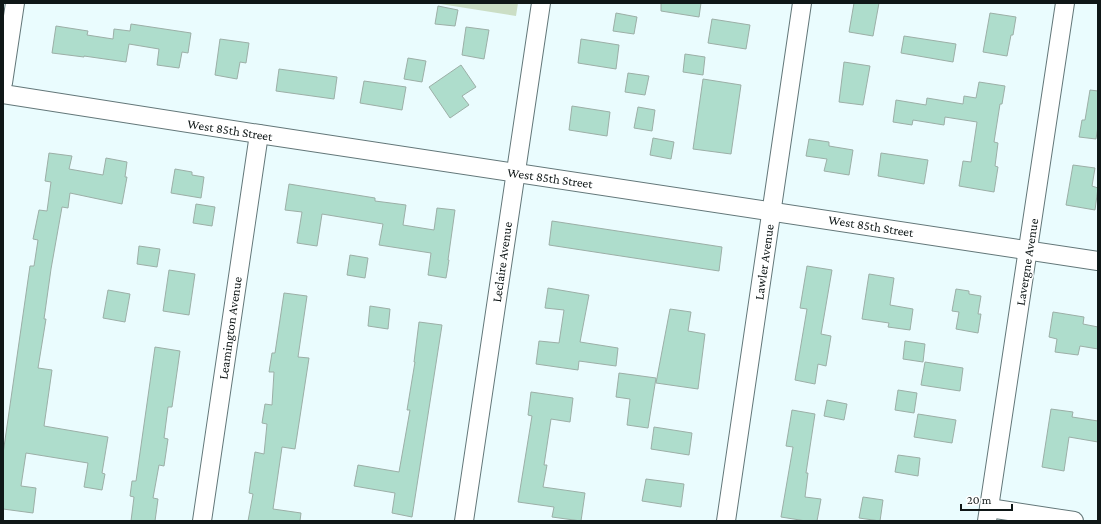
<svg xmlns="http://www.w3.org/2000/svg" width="1101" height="524" viewBox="0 0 1101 524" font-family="'Crimson Pro',serif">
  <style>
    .green { fill: #cbdec5 }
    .building { fill: #aeddcc; stroke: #9cafa7 }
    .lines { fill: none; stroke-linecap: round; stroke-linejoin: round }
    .minor-casing { stroke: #637779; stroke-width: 20 }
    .minor { stroke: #fff; stroke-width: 18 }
    .labels { text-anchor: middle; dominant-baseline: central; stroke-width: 3; stroke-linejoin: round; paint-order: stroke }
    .street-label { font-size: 13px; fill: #0f1717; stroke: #fff }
  </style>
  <rect width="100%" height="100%" fill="#eafcfe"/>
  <path class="green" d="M434,3H518L516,16Z"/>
  <g class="building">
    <path d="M661,3H701L699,17L661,11Z"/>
    <path d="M854,3H879L873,36L849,32Z"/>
    <path d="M438,6L458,10L455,26L435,24Z"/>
    <path d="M616,13L637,17L634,34L613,31Z"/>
    <path d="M990,13L1016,17L1013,35H1011L1007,56L983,52Z"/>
    <path d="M712,19L750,25L746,49L708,43Z"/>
    <path d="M131,24L191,33L188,53L182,52L179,68L157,65L159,49L129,44L126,62L84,56V57L52,53L56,26L88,31L87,35L113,39L114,29L130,31Z"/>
    <path d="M466,27L489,30L484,59L462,55Z"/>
    <path d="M904,36L956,44L953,62L901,53Z"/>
    <path d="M220,39L249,43L246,63L240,62L237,79L215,75Z"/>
    <path d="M581,39L619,45L616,69L578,63Z"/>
    <path d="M685,54L705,57L703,75L683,72Z"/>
    <path d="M408,58L426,61L422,82L404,79Z"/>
    <path d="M844,62L870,66L863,105L839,102Z"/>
    <path d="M461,65L476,87L462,96L469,105L450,118L429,87Z"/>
    <path d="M279,69L337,77L334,99L276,91Z"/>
    <path d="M628,73L649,76L645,95L625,92Z"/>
    <path d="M703,79L741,85L731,154L693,149Z"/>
    <path d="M364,81L406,87L402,110L360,103Z"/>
    <path d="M979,82L1005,86L1002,104H1000L994,142L998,143L995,166L998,167L994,192L959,186L963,161L971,162L977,122L945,117L944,125L913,120L912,125L893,122L896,100L926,105L927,98L963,104L964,96L976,98Z"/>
    <path d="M1090,90L1098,91V126L1096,139L1079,137L1082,120H1085Z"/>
    <path d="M572,106L610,112L607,136L569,130Z"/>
    <path d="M638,107L655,110L652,131L634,128Z"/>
    <path d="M653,138L674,142L671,159L650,155Z"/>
    <path d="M809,139L829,142V146L853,150L849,175L824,171L827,159L806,156Z"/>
    <path d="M49,153L72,156L69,169L103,175L106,158L127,162L125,177H127L122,204L70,193L68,208L62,207L51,269L44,319H46L38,368L52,370L44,426L108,437L102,473L105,474L102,490L84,487L88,463L26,453L21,486L36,488L33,513L3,509V454L30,266H34L38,240L33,239L39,210L47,211L51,182L45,181Z"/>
    <path d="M881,153L928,160L924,184L878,176Z"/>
    <path d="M1073,165L1095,168L1092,186L1098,188L1095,210L1066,205Z"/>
    <path d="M175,169L192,172V175L204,177L201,198L171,193Z"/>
    <path d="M289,184L375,198V201L406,205L403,225L434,230L437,208L455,210L448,260H449L446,278L428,275L431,253L379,245L383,224L322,214L317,246L297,243L302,212L285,210Z"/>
    <path d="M196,204L215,207L212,226L193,223Z"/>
    <path d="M552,221L722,247L719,271L549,245Z"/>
    <path d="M139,246L160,249L157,267L137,264Z"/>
    <path d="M350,255L368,258L365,278L347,275Z"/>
    <path d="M807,266L832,270L821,334L831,336L826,366L818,364L815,384L795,380L807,309L800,308Z"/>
    <path d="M169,270L195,274L189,315L163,311Z"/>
    <path d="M869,274L894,278L890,305L913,309L910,330L888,327L889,323L862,319Z"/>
    <path d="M548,288L589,295L580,342L618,348L616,366L579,361L578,370L536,364L539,341L559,343L564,310L545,308Z"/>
    <path d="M956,289L969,291V294L981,296L978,314H981L978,333L956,329L959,312L952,311Z"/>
    <path d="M108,290L130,294L125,322L103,318Z"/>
    <path d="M284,293L307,296L298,357L309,358L295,449L282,447L273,509L301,513L300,521H248L253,494L249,493L255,452L264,454L267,424L262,423L265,404L272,405L274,372H269L272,353H275Z"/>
    <path d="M370,306L390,309L388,329L368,326Z"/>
    <path d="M670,309L691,312L688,331L705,334L698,389L656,383Z"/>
    <path d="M1053,312L1084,317L1083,324L1098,327V349L1080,346L1078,355L1055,352L1057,339L1049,337Z"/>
    <path d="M419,322L442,325L412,517L392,513L395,493L354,486L358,465L399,472L410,410H407L415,362H414Z"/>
    <path d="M905,341L925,344L923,362L903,359Z"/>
    <path d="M155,347L180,351L172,407H168L164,438L168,439L164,466L159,465L153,498L158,499L155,521H131L134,497L130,496L132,481H136Z"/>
    <path d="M925,362L963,368L960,391L921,385Z"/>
    <path d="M619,373L656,378L648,428L627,425L630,399L616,397Z"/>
    <path d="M898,390L917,393L914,413L895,410Z"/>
    <path d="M531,392L573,398L570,422L551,419L544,465H547L543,487L585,493L581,521L552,517L554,507L518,502L532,416L528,415Z"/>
    <path d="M827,400L847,404L844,420L824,416Z"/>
    <path d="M1051,409L1073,412L1072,417L1098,421V442L1069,437L1064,471L1042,467Z"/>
    <path d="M792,410L815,414L806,473H808L805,497L821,499L817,521H806L781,517L793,447L786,446Z"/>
    <path d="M918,414L956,420L952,443L914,437Z"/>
    <path d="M654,427L692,433L689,455L651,449Z"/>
    <path d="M898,455L920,458L918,476L895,472Z"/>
    <path d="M646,479L684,484L681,507L642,501Z"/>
    <path d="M863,497L883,500L880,521L859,518Z"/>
  </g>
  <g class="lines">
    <g class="minor-casing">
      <g id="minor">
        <path d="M3,83L15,3"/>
        <path d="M3,94L259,134L1098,261"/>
        <path d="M989,508L1074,521"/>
        <path d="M202,521L259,134"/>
        <path d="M464,521L541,3"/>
        <path d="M726,521L802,3"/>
        <path d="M987,521L1065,3"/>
      </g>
    </g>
    <use href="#minor" class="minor"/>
  </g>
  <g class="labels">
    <g class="street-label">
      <text transform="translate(230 130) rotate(9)">West 85th Street</text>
      <text transform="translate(550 178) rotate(8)">West 85th Street</text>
      <text transform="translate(871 226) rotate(9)">West 85th Street</text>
      <text transform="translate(502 262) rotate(-82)">Leclaire Avenue</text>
      <text transform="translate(764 262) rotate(-82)">Lawler Avenue</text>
      <text transform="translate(1027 262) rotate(-81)">Lavergne Avenue</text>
      <text transform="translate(230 328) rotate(-82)">Leamington Avenue</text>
    </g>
  </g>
  <rect width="1101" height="524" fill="none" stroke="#0f1717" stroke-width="8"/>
  <path d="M961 504v6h51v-6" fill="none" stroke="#0f1717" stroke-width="2"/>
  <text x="967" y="504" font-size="12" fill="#0f1717" stroke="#ffffff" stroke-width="3" paint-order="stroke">20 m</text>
</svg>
